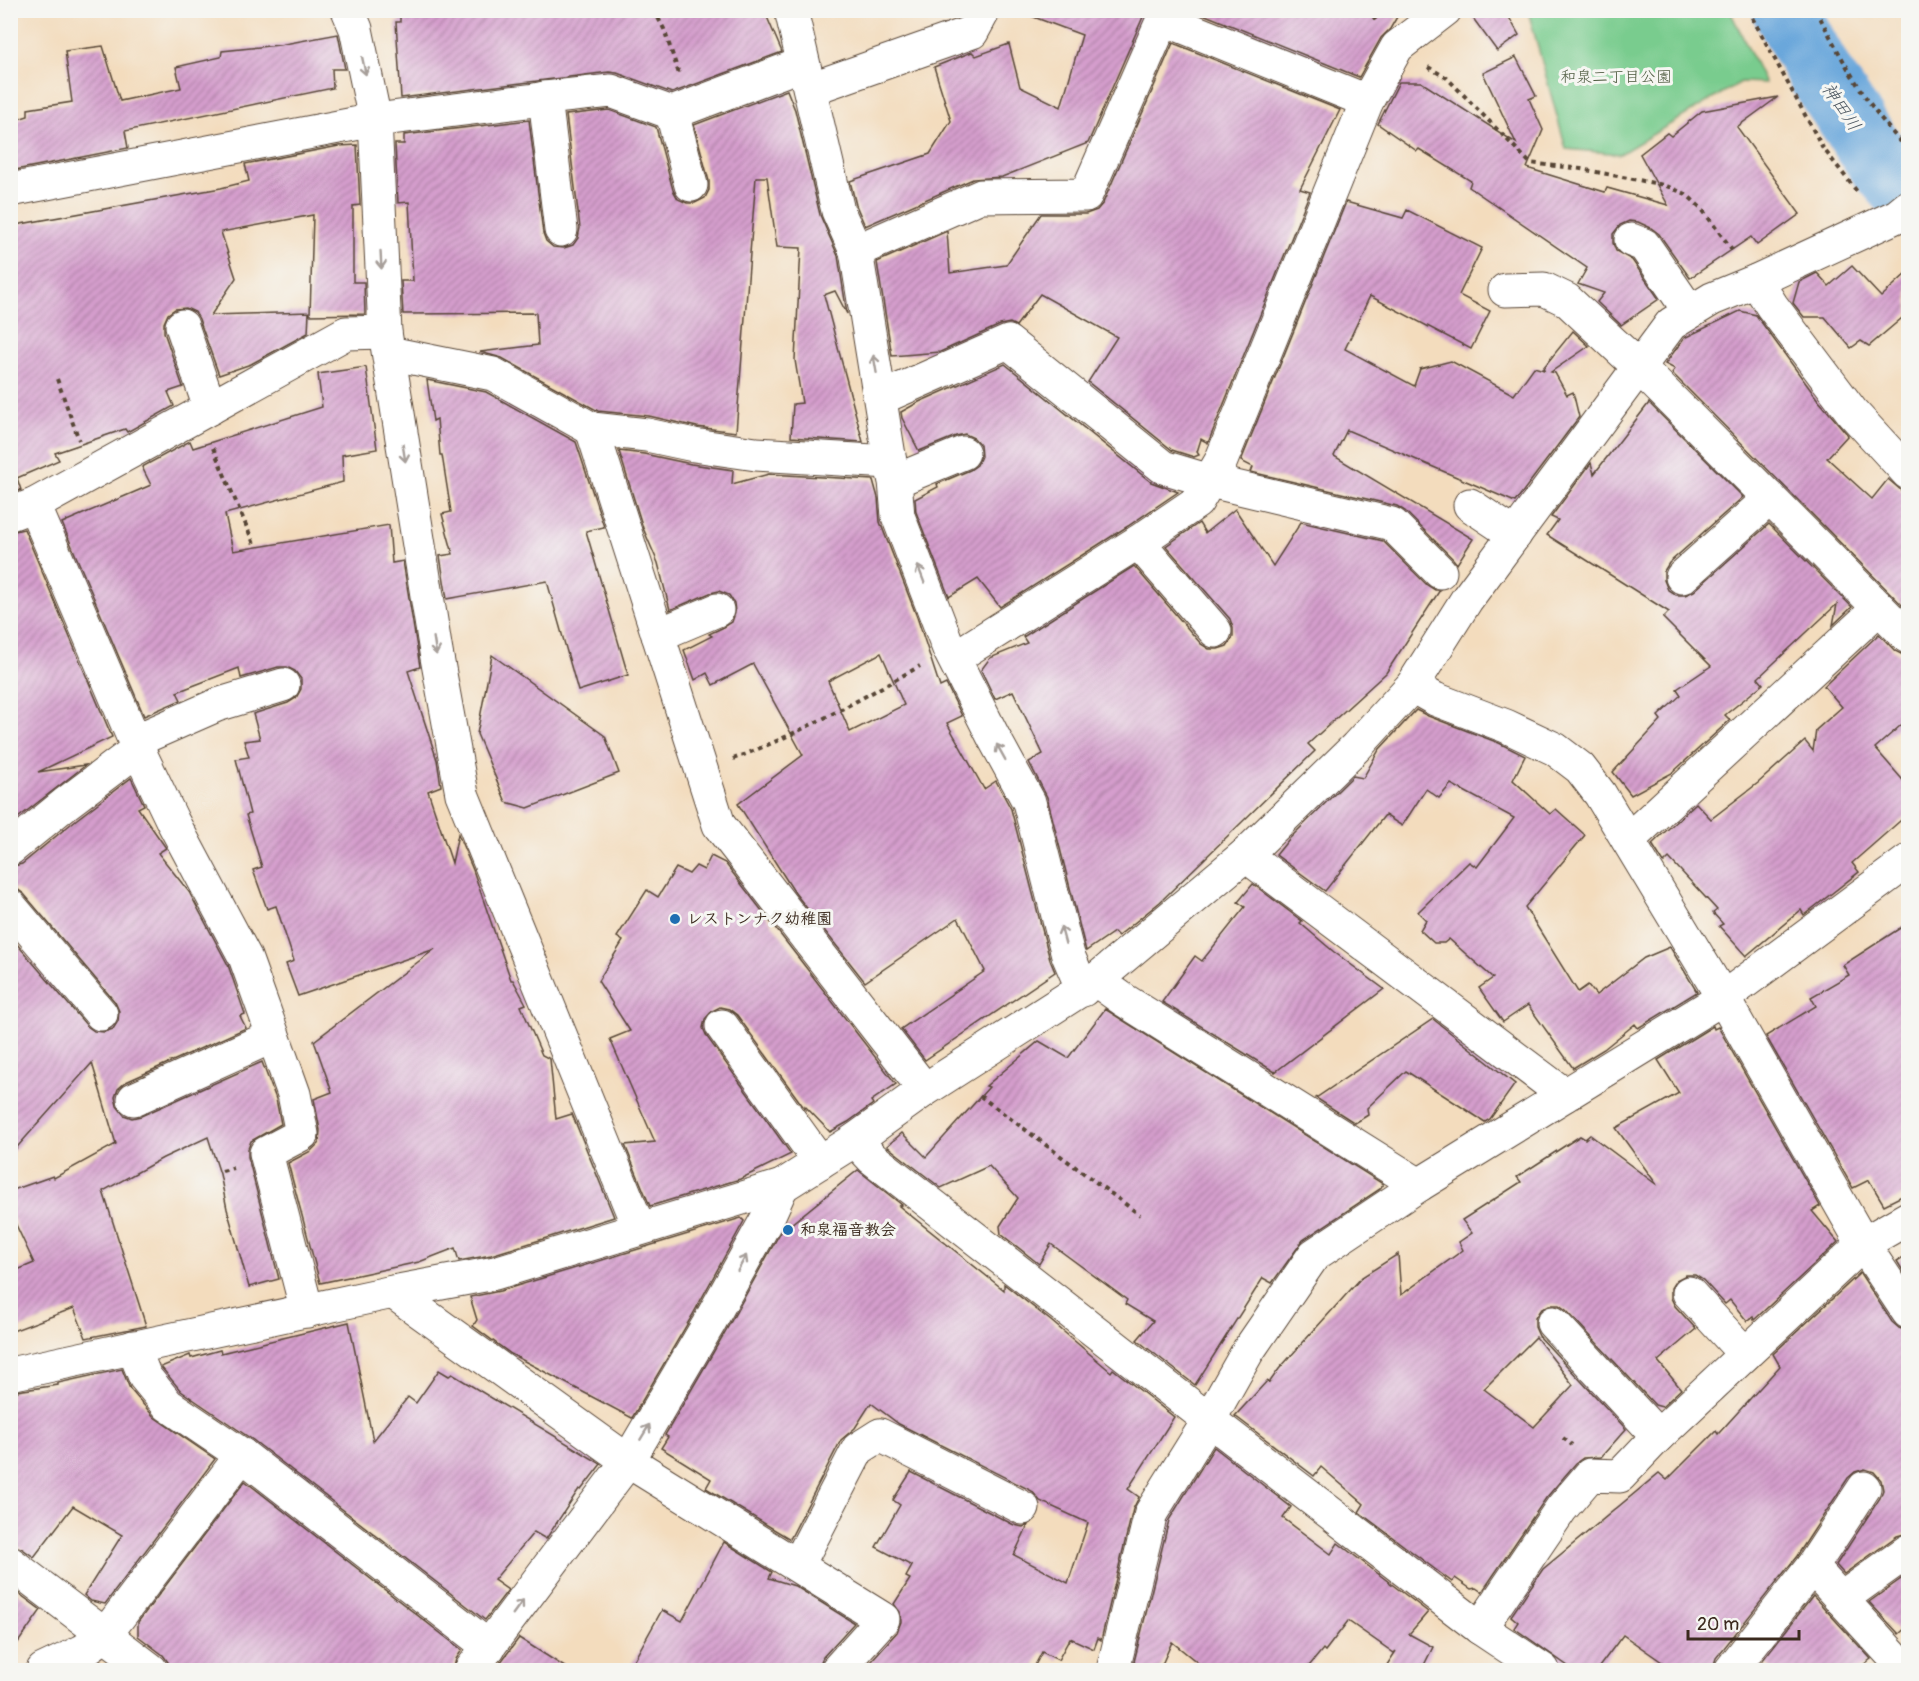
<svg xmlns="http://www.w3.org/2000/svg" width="1919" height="1681" viewBox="0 0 1919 1681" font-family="Pangolin,'Klee One',sans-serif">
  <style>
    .green { fill: #79cc8e; stroke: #5a7b56; stroke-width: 1.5 }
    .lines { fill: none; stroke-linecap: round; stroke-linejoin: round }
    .river { stroke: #6aa7db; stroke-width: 66 }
    .building { fill: url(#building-hatch); fill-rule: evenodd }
    .minor-casing { stroke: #574536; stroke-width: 35 }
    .path { stroke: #574536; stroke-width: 4; stroke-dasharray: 4.5 4.5; stroke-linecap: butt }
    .minor { stroke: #fff; stroke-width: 33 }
    .oneway { stroke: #a79f9a }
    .poi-dot { fill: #1f6fb2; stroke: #f6f6f2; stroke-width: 2 }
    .labels { text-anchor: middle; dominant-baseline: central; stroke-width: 6; stroke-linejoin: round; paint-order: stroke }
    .park-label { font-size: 16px; fill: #4e5b40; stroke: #f6f6f2 }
    .poi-label { font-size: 16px; font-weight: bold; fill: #3b2a1e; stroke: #f6f6f2; text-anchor: start }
    .water-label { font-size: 18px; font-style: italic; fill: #4b5660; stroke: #f6f6f2 }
  </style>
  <defs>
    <pattern id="building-hatch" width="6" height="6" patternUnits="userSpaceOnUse" patternTransform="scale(1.5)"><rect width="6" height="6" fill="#d59ecd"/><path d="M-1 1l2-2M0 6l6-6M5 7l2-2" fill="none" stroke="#ae81a6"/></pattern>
  </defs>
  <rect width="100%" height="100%" fill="#f6f6f2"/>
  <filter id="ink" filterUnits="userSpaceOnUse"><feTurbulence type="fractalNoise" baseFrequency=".0167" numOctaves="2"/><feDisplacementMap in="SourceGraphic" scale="12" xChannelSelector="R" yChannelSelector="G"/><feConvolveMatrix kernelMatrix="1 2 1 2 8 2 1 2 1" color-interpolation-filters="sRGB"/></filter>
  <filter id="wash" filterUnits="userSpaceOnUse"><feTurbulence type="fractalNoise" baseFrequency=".008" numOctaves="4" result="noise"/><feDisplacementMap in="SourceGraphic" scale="24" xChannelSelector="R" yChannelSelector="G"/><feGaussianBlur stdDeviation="1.35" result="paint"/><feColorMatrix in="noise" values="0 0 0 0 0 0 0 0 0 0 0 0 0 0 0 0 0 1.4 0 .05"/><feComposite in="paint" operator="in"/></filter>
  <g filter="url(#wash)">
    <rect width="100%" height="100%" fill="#f3dcbd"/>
    <path class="green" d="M1528,11H1730L1765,83L1741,82L1620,154L1566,149Z"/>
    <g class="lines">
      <path class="river" d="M1785,10L1821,76L1882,166L1908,195"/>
    </g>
    <g id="blocks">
      <g class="building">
        <path d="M417,10H764L782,52L672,93L617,73L609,72L401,98L396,22H400V13Z"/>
        <path d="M1024,10H1146L1088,143L1002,177L973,179L865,226L856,205L850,181L930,154L951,121L934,67L972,52L976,56L1009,44L1020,87L1061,107L1082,35L1023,13Z"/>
        <path d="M1193,10H1401L1390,29L1381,38L1359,77Z"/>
        <path d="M1467,10H1505L1519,35L1497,51Z"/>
        <path d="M338,34L345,69H332L333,88L125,131L128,148L10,171V132L17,131L15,120L28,116V109L72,102L65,51L103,46L120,101L181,88L176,67L221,57L222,51L279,45Z"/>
        <path d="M1173,43L1340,110L1300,189L1310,192L1208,443L1201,439L1197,452L1199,455L1194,457L1172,450L1088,382L1117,337L1040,294L1016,326L1010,323L1000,325L940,352L892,356L877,262L947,231L950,273L1006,265L1041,214H1086L1097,210L1103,203Z"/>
        <path d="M1516,57L1536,96L1529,99L1543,130L1527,168L1605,192L1607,188L1668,205L1640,154L1667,133L1671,136L1702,111L1778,97L1737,127L1800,214L1757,245L1751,237L1690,278L1659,234L1651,228L1638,222L1629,221L1620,225L1613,234V243L1616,251L1632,260L1659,299L1621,325L1597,302L1604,293L1578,284L1587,268L1469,187L1471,181L1419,149L1417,151L1378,124L1399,82H1421L1516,143L1483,73Z"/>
        <path d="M787,90L795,110L820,215L838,256L847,314L835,291L824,295L863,442L791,437L793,404L802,403L795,360L801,248L777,247L767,177H756L736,432L697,427L649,416L598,411L502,358L480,352L538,345L536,313L403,314L401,281H413L409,202L398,203L395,144H404V135L529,120L543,233L546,241L553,247L564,248L573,245L578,238L580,228L566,115L609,110L656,127L673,190L678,199L687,203H695L705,198L709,190V181L694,125Z"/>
        <path d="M357,145L360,205L353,206V282H364L365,314L310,315L313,215L221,232L236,278L211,315L309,312L308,333L251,364L219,375L199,319L195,312L186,308L175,309L168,314L164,323V332L183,387L168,392L174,406L127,432L125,429L55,453L59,460L17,478L21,490L10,494V226L221,188L249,181L245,164L339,146Z"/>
        <path d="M1346,202L1403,218L1407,210L1482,248L1459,295L1490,311L1471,349L1370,296L1345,349L1414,386L1420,369L1451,361L1514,395L1534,367L1544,370L1543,368L1573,331L1589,346L1551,372L1555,373L1567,395L1573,392L1579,417L1515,502L1347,430L1334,456L1473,539L1457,564L1453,559L1405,511L1397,506L1251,472L1253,467L1241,461Z"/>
        <path d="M1852,266L1881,297L1908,272V313L1869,346L1861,341L1851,348L1825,317H1804L1793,303L1799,282L1817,273L1829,286Z"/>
        <path d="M1740,311L1756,315L1818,400L1848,435L1827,458L1872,499L1888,479L1902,491L1908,492V611L1672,373L1675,369L1665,364L1684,338Z"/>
        <path d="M1005,364L1151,482L1178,492L1128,526L1000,607L978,579L949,597L916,512L915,499L938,487L937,484L970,470L977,465L981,456L980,445L974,438L965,434L956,436L919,451L902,418L901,412L919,402Z"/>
        <path d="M366,367L377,449L342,455L343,482L225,514L233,551L389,525L392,563L403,561L420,667L408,671L437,760L441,786L428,791L452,863L458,834L473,870L511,980H513L526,1004L521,1006L542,1055L550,1059L556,1119L572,1114L614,1217L491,1255L459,1261L455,1248L419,1262L320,1283L288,1163L311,1151L319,1143L320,1130L314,1099L332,1092L314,1041L435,949L298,996L286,964L294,961L276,906L267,909L253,870L262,867L246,815L250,814L236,759L249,757L244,741L260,739L253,714L288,703L296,698L301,689V679L295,671L287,667H278L241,678L239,668L177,692L181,700L144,716L62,523L151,485L142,467L190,441L193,448L322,407L318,374Z"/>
        <path d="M427,380L486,392L576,442L604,527L586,531L628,675L578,691L547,581L447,599L440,556L453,554L442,514L451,512L442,455H440L437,419L433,421Z"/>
        <path d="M1649,403L1743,497L1669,563L1664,571V580L1668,590L1676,595H1685L1694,591L1769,524L1852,607L1833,625L1837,604L1758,678L1763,684L1725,715L1730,720L1672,773L1631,795L1613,772L1661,720L1658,716L1681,695L1677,689L1711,666L1663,618L1669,612L1547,535L1558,520L1551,517L1591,463L1594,474Z"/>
        <path d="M619,451L644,454L691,464L733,470L732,484L769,474L873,480L878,498L880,522L917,617L940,687L946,684L962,716L947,723L984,789L996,781L1011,809L1050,960L1055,972L925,1060L901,1029L985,971L958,918L865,982L795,893L738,804L803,755L753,664L713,685L707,673L695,680L684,650L712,636L709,634L724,627L732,622L735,613L734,603L729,595L719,591L710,593L670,610L658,563L643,528ZM881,653L904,705L850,732L828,681Z"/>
        <path d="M1235,509L1273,566L1301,522L1383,541L1427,585L1435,590H1440L1386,673L1308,744L1315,751L1160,902L1118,936L1114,932L1086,951L1047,797L1029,762L1043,754L1013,691L995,699L981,670L990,658L1027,643L1023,637L1134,566L1201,644L1209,649H1218L1227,646L1233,637V628L1230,619L1166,546L1199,523L1205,533Z"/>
        <path d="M24,529L112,737L38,772L86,765L10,824V532Z"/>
        <path d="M1879,634L1895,651L1903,655H1908V719L1875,748L1908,786V814L1852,863L1859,872L1804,915L1801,910L1746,956L1719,926L1723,924L1713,913L1717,910L1669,858L1664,863L1652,844L1696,803L1711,819L1758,783L1805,741L1813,751L1816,730L1842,707L1824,686Z"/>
        <path d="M492,655L605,736L619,773L528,808L506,802L477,734Z"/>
        <path d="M1416,710L1428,716L1499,743L1525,756L1513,780L1550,814L1556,809L1585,835L1525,907L1578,992L1588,985L1596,995L1644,958L1670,947L1697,992L1638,1028L1635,1024L1604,1049L1573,1068L1528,1005L1503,1022L1479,988L1493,978L1449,939L1444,943H1434L1420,930L1426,920L1418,912L1469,862L1477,867L1514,818L1451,784L1439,798L1426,789L1402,826L1385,815L1325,891L1276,855L1289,839L1353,776L1363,778L1379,750Z"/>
        <path d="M131,778L144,805L138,808L166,848L158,853L189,892L228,965L245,1014L240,1016L246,1028L126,1082L118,1089L115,1097L117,1106L124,1115L132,1118L141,1116L262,1062L276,1099L281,1124L251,1141L248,1149V1157L279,1279L249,1287L227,1209L220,1174L208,1137L163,1158L103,1191L146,1326L86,1338L74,1308L10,1332V1273L34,1263L10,1212V1191L53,1176L54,1178L116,1144L92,1063L10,1155V936L87,1026L94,1031L104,1032L113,1029L118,1021L119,1011L115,1002L24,894L17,889L10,888V867L22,864L77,819Z"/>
        <path d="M711,856L725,863L896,1084L871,1101L873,1104L848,1122L830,1132L805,1106V1109L737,1015L729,1009L720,1007L712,1011L705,1019L703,1028L707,1037L791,1154L740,1179L650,1206L625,1145L655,1142L610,1039L630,1031L598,981L623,941L617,937L647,890L658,897L676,868L689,874L696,866L704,870Z"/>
        <path d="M1253,884L1302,921L1300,923L1334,952L1384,989L1275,1072L1162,1002L1195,956L1202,961L1245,907L1238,902Z"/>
        <path d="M1908,923V1193L1884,1205L1869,1180L1853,1188L1766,1036L1816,1006L1811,997L1849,975L1843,965Z"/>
        <path d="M1105,1009L1383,1184L1380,1189L1303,1240L1272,1283L1263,1278L1195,1385L1137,1340L1153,1321L1125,1304L1127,1300L1051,1244L1039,1264L1001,1234L1000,1226L1018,1198L989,1166L941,1188L887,1146L902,1133L926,1157L989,1087L986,1086L1039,1041L1068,1058Z"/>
        <path d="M1433,1019L1515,1084L1490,1119L1485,1122L1406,1071L1367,1108L1368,1115L1355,1123L1316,1098Z"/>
        <path d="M1713,1026L1714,1029L1718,1027L1820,1206L1812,1211L1838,1242L1754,1320L1753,1317L1747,1321L1730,1300L1725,1304L1703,1280L1695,1275H1686L1676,1280L1671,1288V1298L1675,1306L1696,1329L1658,1361L1681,1389L1662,1407L1655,1405L1566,1310L1559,1305H1549L1540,1310L1535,1318V1327L1539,1336L1626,1429L1601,1457L1583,1458L1576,1463L1546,1498L1482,1592L1476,1588L1471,1589L1455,1578L1452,1582L1359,1512L1364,1504L1321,1467L1314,1476L1235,1416L1267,1381L1269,1383L1279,1369L1362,1277L1398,1254L1401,1295L1463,1250L1459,1242L1472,1233L1462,1220L1521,1182L1517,1177L1580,1136L1585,1139L1590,1135L1657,1185L1616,1128L1679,1093L1658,1060ZM1536,1337L1573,1385L1534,1427L1484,1389Z"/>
        <path d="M858,1170L902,1205L899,1206L1004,1290V1284L1051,1321L1111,1372L1113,1369L1174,1417L1128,1489L1139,1497L1133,1509L1101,1640L1098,1638L1094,1649L1070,1638L1058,1660L1042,1652L1032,1671H862L897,1632L901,1622L900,1612L894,1604L910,1579L906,1577L912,1566L876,1547L900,1505L893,1500L911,1472L1014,1525L1023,1527L1028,1525L1014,1555L1068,1583L1088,1523L1040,1501L1032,1491L899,1424L871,1403L855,1428L841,1440L790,1539L706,1488L711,1479L661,1448L668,1437L665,1435L724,1334L780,1233Z"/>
        <path d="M741,1218L744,1221L692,1316L632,1418L511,1354L473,1326L477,1320L470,1297L500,1291Z"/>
        <path d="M1908,1254V1279L1897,1261Z"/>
        <path d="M1860,1273L1892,1322L1899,1328L1908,1331V1533L1897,1536L1844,1574L1836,1565L1880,1498L1883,1490L1881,1480L1874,1472L1865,1469L1855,1472L1848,1478L1797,1556L1716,1658L1712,1671H1675L1623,1635L1596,1671H1575L1514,1628L1518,1622L1511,1616L1543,1569L1659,1473L1667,1480L1716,1431L1718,1434L1780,1366L1773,1354Z"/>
        <path d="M349,1322L373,1441L408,1397L416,1403L439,1370L449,1376L452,1374L601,1464L581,1490L579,1489L546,1539L534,1532L494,1580L508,1590L485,1620L253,1440L181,1391L161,1367L190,1355L191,1358L220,1350L221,1353Z"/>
        <path d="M122,1369L130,1389L154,1417L215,1459L105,1604L91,1601L84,1595L122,1535L73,1506L34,1557L21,1548L10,1545V1392L58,1385V1383Z"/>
        <path d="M1214,1447L1291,1507L1283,1518L1331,1554L1338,1543L1428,1612L1409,1634L1433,1647L1421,1671H1383L1396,1651L1394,1653L1348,1621L1325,1651L1323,1649L1305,1671H1208L1172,1642L1159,1671H1138L1133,1666L1169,1520Z"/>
        <path d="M245,1481L462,1650L456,1659L453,1671H169L168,1662L163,1655L138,1636V1622Z"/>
        <path d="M724,1542L772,1572L769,1578L795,1586L854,1623L823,1657L819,1666V1671H628L662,1610L682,1621Z"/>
        <path d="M1908,1574V1626L1899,1634L1869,1602Z"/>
        <path d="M10,1587L41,1610L10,1654Z"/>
        <path d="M1813,1596L1871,1659L1855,1671H1775L1762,1661Z"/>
        <path d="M519,1638L571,1671H494Z"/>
      </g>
    </g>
  </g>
  <g filter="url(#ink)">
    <use href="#blocks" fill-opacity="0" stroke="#574536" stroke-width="1.5"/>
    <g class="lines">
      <g class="minor-casing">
        <g id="minor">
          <path d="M348,10L356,29L375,120L385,332L436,652L462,794L639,1228"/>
          <path d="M791,10L838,211L856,251L890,462L895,481L898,516L949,649L994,738L1029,802L1068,955L1083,990"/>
          <path d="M1164,19L1367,101"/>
          <path d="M810,89L972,32L984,10"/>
          <path d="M545,98L561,230"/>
          <path d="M672,113L691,185"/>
          <path d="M10,190L375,120L535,100L545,98L611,91L672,113L802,64"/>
          <path d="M1631,240L1644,245L1690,312"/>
          <path d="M856,251L981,196L1086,195L1167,10"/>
          <path d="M1756,281L1772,306L1852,412L1908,473"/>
          <path d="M1505,290L1544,289L1567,300L1638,366L1908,637"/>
          <path d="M182,326L210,408"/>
          <path d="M389,353L493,374L592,429L647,435L694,445L756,454L890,462"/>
          <path d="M881,398L1008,342L1163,467L1210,481L1392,524L1440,572"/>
          <path d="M592,429L719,825L914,1076L923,1091"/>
          <path d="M895,481L963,453"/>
          <path d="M34,505L138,749L173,822L245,957L294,1094L302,1134L266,1153L307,1311"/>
          <path d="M1470,505L1515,535"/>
          <path d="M10,514L34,505L346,333L385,332"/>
          <path d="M1138,542L1215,631"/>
          <path d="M1682,577L1770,498"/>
          <path d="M658,635L717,610"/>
          <path d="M954,658L1138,542L1197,502L1221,461L1367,101L1397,47L1445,10"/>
          <path d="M1412,686L1435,699L1506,726L1555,749L1580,768L1600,794L1723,998L1863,1244L1908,1312"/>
          <path d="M135,741L217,705L283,685"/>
          <path d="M1628,840L1879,608"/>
          <path d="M10,849L65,804L138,749"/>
          <path d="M1245,855L1565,1095"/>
          <path d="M10,906L101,1014"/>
          <path d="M1096,980L1124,1000L1419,1185"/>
          <path d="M722,1026L820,1162"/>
          <path d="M134,1099L273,1036"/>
          <path d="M855,1140L872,1158L1195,1409L1480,1628L1543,1670"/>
          <path d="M393,1292L628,1461L883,1619L837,1670"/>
          <path d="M1689,1293L1745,1354"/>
          <path d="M1553,1323L1658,1436"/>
          <path d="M133,1347L145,1377L168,1405L242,1455L489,1647"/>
          <path d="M10,1374L393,1292L495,1273L782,1186L855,1140L923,1091L1096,980L1245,855L1356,747L1412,686L1467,599L1671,324L1712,299L1756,281L1897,216L1908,207"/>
          <path d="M10,1563L151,1670"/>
          <path d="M798,1565L858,1449L880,1435L1023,1508"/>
          <path d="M1812,1567L1895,1658"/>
          <path d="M1841,1599L1908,1551"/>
          <path d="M1480,1628L1561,1509L1590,1475L1620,1476L1658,1436L1863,1244L1908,1218"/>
          <path d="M43,1670L83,1651L105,1635L242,1455"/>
          <path d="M471,1670L628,1461L708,1325L768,1217L782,1186"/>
          <path d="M1113,1670L1151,1513L1209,1420L1248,1351L1314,1255L1419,1185L1723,998L1908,861"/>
          <path d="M1731,1670L1812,1567L1864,1488"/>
        </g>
      </g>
      <g class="path">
        <path d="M654,10L664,29L679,74"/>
        <path d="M1368,10L1376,20"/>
        <path d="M1748,10L1823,148L1859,194"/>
        <path d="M1816,10C1842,59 1868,110 1908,149"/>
        <path d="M1428,67L1447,78L1530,163L1581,169L1664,185L1686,194L1701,208L1734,252"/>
        <path d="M57,379L79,440"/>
        <path d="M213,448L254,544"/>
        <path d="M733,759C799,734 859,700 920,666"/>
        <path d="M980,1096L1140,1215"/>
        <path d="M222,1171L233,1168"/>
        <path d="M1563,1438L1572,1445"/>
      </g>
      <use href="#minor" class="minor"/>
    </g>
    <defs><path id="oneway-shaft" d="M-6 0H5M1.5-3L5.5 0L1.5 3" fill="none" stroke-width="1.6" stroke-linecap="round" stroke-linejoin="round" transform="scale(1.5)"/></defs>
    <g class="oneway">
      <use href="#oneway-shaft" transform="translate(364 66) rotate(78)"/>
      <use href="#oneway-shaft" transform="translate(381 260) rotate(87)"/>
      <use href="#oneway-shaft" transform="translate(875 364) rotate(-100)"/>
      <use href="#oneway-shaft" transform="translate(404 453) rotate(81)"/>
      <use href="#oneway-shaft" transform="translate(921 574) rotate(-111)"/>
      <use href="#oneway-shaft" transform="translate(435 646) rotate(81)"/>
      <use href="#oneway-shaft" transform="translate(1001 752) rotate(-119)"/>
      <use href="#oneway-shaft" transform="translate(1063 935) rotate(-105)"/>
      <use href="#oneway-shaft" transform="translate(742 1263) rotate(-61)"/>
      <use href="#oneway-shaft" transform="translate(645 1432) rotate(-59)"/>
      <use href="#oneway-shaft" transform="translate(518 1607) rotate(-54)"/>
    </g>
  </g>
  <g class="poi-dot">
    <circle cx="675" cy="919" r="6"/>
    <circle cx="788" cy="1230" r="6"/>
  </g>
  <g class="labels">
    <g class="park-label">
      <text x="1616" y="77">和泉二丁目公園</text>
    </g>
    <g class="poi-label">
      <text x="687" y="919">レストンナク幼稚園</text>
      <text x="800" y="1230">和泉福音教会</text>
    </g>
    <g class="water-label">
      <text transform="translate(1841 107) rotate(56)">神田川</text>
    </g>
  </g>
  <rect width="1919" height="1681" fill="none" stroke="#f6f6f2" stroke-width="36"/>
  <path d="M1688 1630v9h111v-9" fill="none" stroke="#3b2a1e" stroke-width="3"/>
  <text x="1697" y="1630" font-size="18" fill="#3b2a1e" stroke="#f6f6f2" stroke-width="4.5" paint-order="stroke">20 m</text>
</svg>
